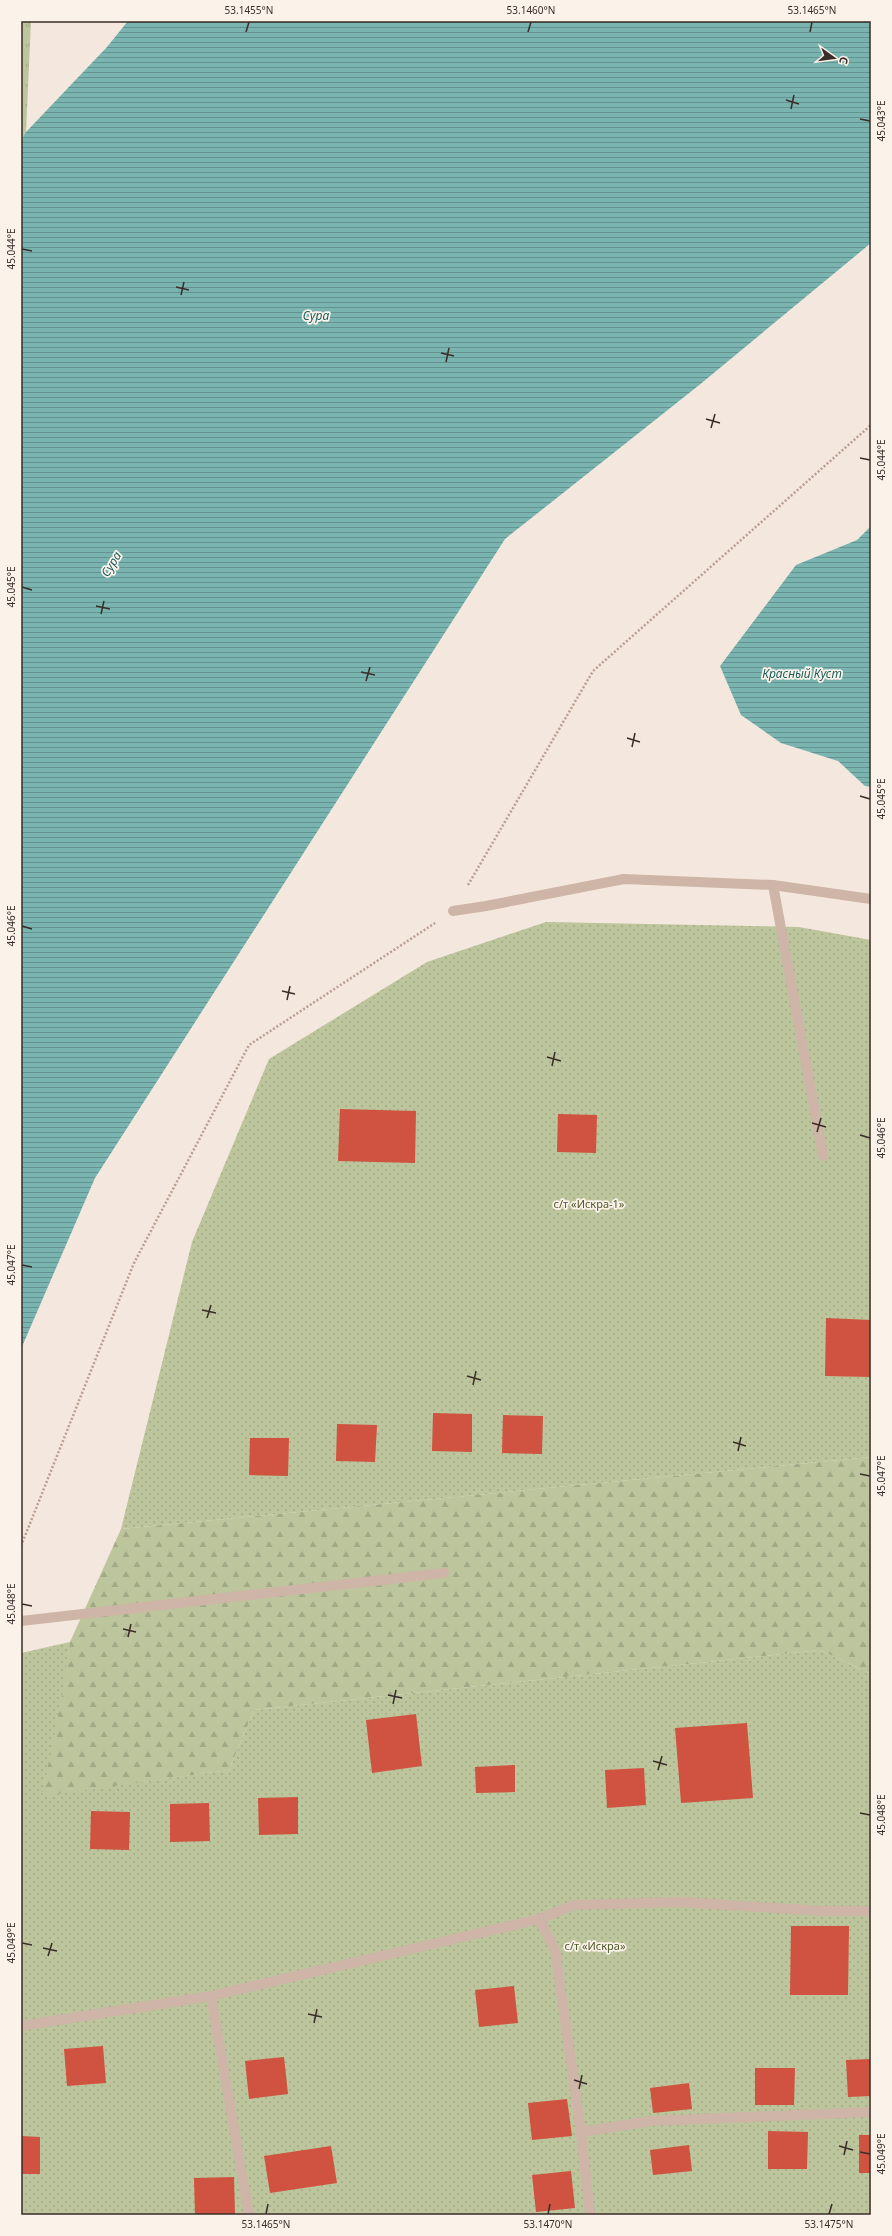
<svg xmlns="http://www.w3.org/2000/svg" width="892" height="2236" viewBox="0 0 892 2236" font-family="'Noto Sans',sans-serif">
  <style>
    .grass { fill: url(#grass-dots) }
    .forest { fill: url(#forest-firs) }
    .park { fill: url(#park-tufts) }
    .water { fill: url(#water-rules) }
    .building { fill: #cf5340 }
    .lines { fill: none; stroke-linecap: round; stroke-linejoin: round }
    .path { stroke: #ba9e92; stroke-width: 2.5; stroke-dasharray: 2 2; stroke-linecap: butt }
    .minor { stroke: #ceb5a8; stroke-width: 10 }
    .ticks { fill: none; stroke: #3a2c29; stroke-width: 1.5 }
    .labels { text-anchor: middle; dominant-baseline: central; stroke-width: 3.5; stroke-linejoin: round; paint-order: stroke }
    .park-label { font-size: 11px; fill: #4e5a2a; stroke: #fbf2ea }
    .water-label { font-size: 12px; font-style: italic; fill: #1a5f5c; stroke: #fbf2ea }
    .neatline { fill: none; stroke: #3a2c29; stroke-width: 1.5 }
    .ticks-label { font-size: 10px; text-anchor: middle; fill: #3a2c29 }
  </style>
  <defs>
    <pattern id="grass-dots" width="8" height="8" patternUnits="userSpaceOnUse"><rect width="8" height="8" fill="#bcc59b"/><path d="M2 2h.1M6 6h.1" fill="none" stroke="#a2a986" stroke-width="1.8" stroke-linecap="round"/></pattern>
    <pattern id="forest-firs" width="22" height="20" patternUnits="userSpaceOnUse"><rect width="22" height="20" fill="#bcc59b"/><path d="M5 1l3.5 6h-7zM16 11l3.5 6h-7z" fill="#a2a986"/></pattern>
    <pattern id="park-tufts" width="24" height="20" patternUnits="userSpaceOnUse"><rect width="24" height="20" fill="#bcc59b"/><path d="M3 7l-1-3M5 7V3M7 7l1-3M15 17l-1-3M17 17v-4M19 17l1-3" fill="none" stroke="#a2a986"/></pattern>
    <pattern id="water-rules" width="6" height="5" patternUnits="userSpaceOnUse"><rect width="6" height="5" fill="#79b4b0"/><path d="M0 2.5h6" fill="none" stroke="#64938f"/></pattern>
  </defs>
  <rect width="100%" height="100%" fill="#f4e7dd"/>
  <g class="grass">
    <path d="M546,922L799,927L871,940V1457L121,1529L192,1242L269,1059L427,962Z"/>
    <path d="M70,1642L62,1702L43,1795L229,1770L254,1710L820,1650L871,1674V2215H21V1653Z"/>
  </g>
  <path class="forest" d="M871,1457V1674L820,1650L254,1710L229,1770L42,1796L61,1702L70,1642L121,1529Z"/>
  <path class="park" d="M21,21H31L26,132L21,140Z"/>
  <g class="water">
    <path d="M128,21H871V243L698,386L505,539L95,1178L21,1349V140L26,132L107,47Z"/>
    <path d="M871,526V787L865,786L838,761L781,743L741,715L720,666L796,565L857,540Z"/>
  </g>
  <g class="building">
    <path d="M340,1109L416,1111L415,1163L338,1161Z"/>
    <path d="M558,1114L597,1115L596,1153L557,1152Z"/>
    <path d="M826,1318L871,1320V1377L825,1376Z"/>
    <path d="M433,1413L472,1414V1452L432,1451Z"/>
    <path d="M503,1415L543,1416L542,1454L502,1453Z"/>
    <path d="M337,1424L377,1425L375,1462L336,1461Z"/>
    <path d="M250,1438H289L288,1476L249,1475Z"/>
    <path d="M416,1714L422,1766L372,1773L366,1720Z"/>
    <path d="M747,1723L753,1798L681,1803L675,1728Z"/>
    <path d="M515,1765V1792L476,1793L475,1767Z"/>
    <path d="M644,1768L646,1805L607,1808L605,1770Z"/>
    <path d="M298,1797V1834L259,1835L258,1798Z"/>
    <path d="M209,1803L210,1841L170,1842V1804Z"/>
    <path d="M91,1811L130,1812L129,1850L90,1849Z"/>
    <path d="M791,1926H849L848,1995H790Z"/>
    <path d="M514,1986L518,2023L479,2027L475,1990Z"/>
    <path d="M103,2046L106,2083L67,2086L64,2049Z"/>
    <path d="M284,2057L288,2094L249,2099L245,2061Z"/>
    <path d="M871,2059V2096L848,2097L846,2060Z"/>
    <path d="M755,2068H795L794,2105H755Z"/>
    <path d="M689,2083L692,2109L653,2113L650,2088Z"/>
    <path d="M567,2099L572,2136L532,2140L528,2103Z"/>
    <path d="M768,2131L808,2132L807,2169H768Z"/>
    <rect x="859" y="2135" width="12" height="38"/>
    <path d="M21,2136L40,2137V2174H21Z"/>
    <path d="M689,2145L692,2171L653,2175L650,2150Z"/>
    <path d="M331,2146L337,2183L270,2193L264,2156Z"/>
    <path d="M571,2171L575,2208L536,2212L532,2175Z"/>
    <path d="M234,2177L235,2214L195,2215L194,2178Z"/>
  </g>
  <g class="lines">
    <g class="path">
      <path d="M468,885L593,671L871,425"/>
      <path d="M21,1546L134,1263L249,1045L435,923"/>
    </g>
    <g class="minor">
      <path d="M773,885L823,1156"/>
      <path d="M453,911L486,906L624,879L773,885L871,899"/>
      <path d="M21,1621L444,1573"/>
      <path d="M539,1919L555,1950L581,2132L590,2215"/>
      <path d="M211,1996L249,2215"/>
      <path d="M21,2026L211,1996L539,1919L574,1905L679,1902L823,1911H871"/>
      <path d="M581,2132L651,2121L871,2112"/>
    </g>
  </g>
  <path class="ticks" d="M246,32L249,22M528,32L531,22M810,32L812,22M786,100L799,104M791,109L794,95M860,119L870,121M22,249L32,251M176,287L189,290M181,295L184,282M441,353L454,356M446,362L449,348M706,419L720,423M711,428L715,414M860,458L870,460M22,587L32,590M96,606L110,609M101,614L104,601M361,672L375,675M366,681L370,667M627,738L640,742M632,747L635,733M860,796L870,799M22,926L32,929M282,991L295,994M287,1000L290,986M547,1057L561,1061M552,1066L555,1052M812,1123L826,1127M817,1132L821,1118M860,1135L870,1138M22,1265L32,1267M202,1310L216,1313M207,1318L211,1305M467,1376L481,1380M473,1385L476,1371M733,1442L746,1446M738,1451L741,1437M860,1474L870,1476M22,1604L32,1606M123,1629L136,1632M128,1637L131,1624M388,1695L402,1698M393,1704L396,1690M653,1761L667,1765M658,1770L662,1756M860,1813L870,1815M22,1943L32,1945M43,1948L57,1951M48,1956L52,1943M308,2014L322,2017M314,2023L317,2009M574,2080L587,2084M579,2089L582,2075M839,2146L853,2150M860,2152L870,2154M844,2155L847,2141M266,2214L268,2204M548,2214L550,2204M829,2214L832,2204"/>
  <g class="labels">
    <g class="park-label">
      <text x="589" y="1203">с/т «Искра-1»</text>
      <text x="595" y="1945">с/т «Искра»</text>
    </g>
    <g class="water-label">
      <text x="316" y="315">Сура</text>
      <text transform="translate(111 564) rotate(-59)">Сура</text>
      <text x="802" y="673">Красный Куст</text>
    </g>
  </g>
  <rect width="892" height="2236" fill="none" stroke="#fbf2ea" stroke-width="44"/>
  <g transform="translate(834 58) rotate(104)" stroke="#fbf2ea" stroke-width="3" paint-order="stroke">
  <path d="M0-3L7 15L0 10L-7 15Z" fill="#3a2c29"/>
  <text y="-6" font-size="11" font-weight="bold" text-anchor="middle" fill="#3a2c29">С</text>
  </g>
  <rect x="22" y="22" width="848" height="2192" class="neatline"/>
  <g class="ticks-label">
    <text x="249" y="14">53.1455°N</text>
    <text x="531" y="14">53.1460°N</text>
    <text x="812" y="14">53.1465°N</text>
    <text transform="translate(881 121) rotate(-90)" y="4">45.043°E</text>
    <text transform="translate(11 249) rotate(-90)" y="4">45.044°E</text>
    <text transform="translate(881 460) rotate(-90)" y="4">45.044°E</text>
    <text transform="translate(11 587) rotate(-90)" y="4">45.045°E</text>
    <text transform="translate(881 799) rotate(-90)" y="4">45.045°E</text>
    <text transform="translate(11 926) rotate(-90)" y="4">45.046°E</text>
    <text transform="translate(881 1138) rotate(-90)" y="4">45.046°E</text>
    <text transform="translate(11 1265) rotate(-90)" y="4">45.047°E</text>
    <text transform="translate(881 1476) rotate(-90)" y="4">45.047°E</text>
    <text transform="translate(11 1604) rotate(-90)" y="4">45.048°E</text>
    <text transform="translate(881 1815) rotate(-90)" y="4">45.048°E</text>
    <text transform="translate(11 1943) rotate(-90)" y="4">45.049°E</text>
    <text transform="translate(881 2154) rotate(-90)" y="4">45.049°E</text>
    <text x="266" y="2228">53.1465°N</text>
    <text x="548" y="2228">53.1470°N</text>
    <text x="829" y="2228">53.1475°N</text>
  </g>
</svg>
